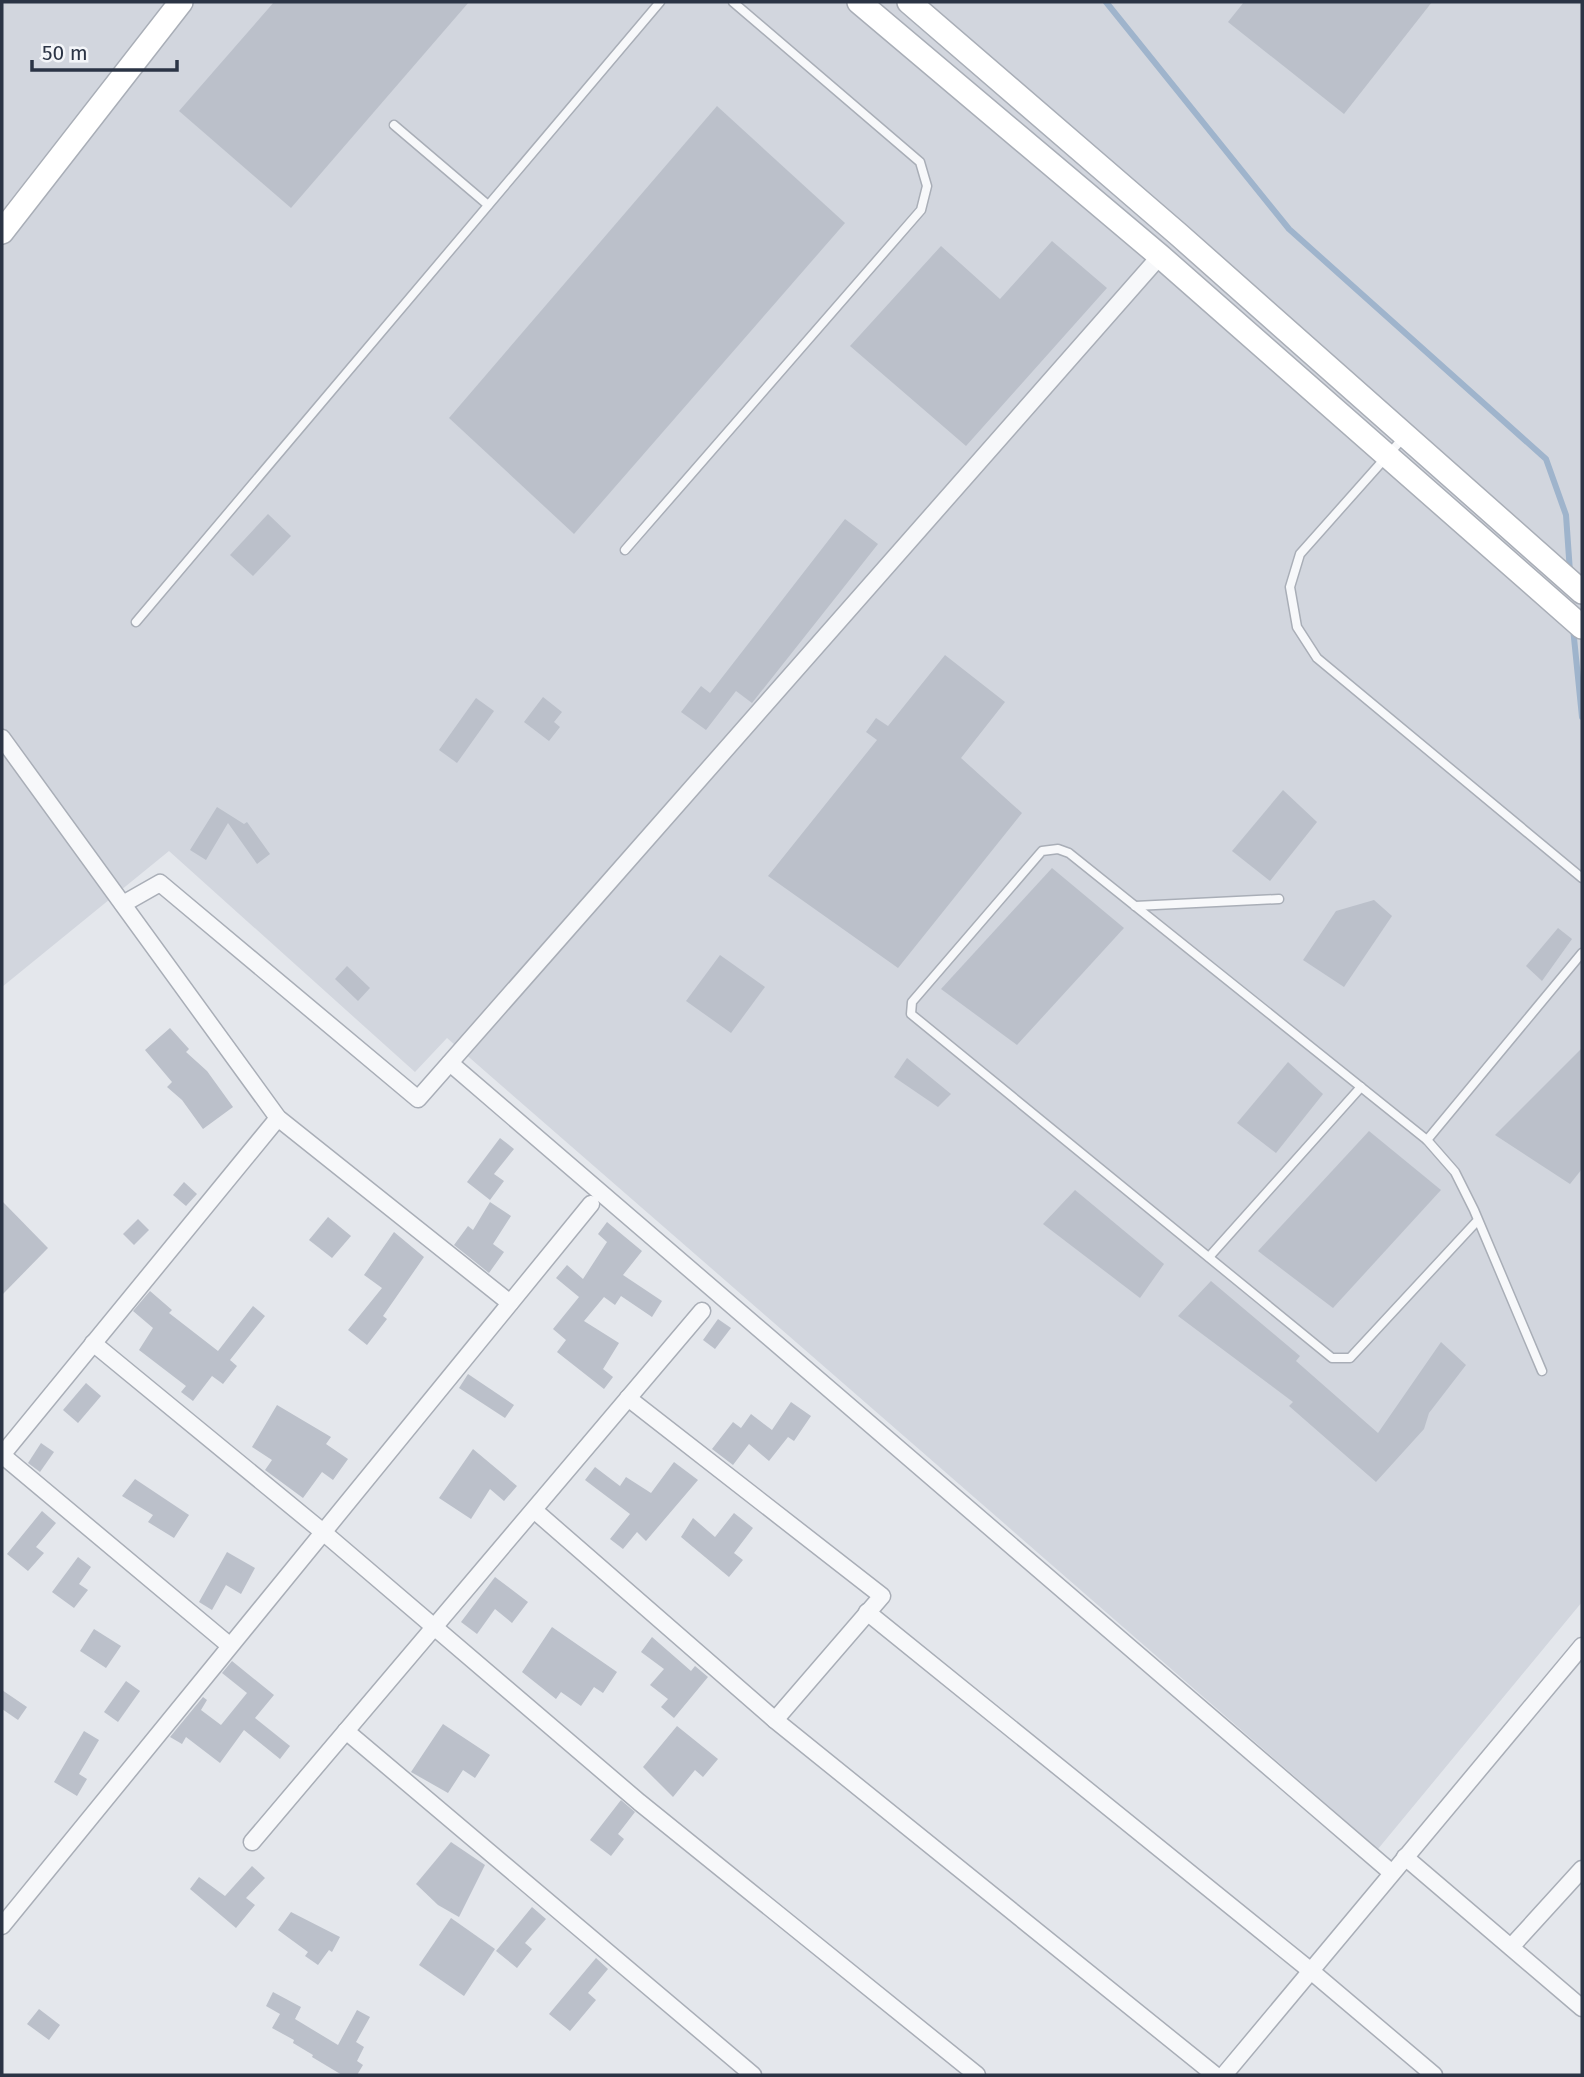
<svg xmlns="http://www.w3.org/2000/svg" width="1584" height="2077" viewBox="0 0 1584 2077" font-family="'Fira Sans',sans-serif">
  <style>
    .built { fill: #d2d6de }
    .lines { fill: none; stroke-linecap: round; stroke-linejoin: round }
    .stream { stroke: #9fb4cc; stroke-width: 6 }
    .building { fill: #bbc0ca }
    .lane-casing { stroke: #a9aeb7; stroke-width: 11 }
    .street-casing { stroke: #a9aeb7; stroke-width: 19 }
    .secondary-casing { stroke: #a9aeb7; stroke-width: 26 }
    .lane { stroke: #f7f8fa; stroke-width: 8 }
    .street { stroke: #f7f8fa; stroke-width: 16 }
    .secondary { stroke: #fff; stroke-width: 23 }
  </style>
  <rect width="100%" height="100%" fill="#e4e7ec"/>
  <path class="built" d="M2,2H1582V1602L1378,1849L447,1038L415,1072L169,851L2,987Z"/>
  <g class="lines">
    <g class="stream">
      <path d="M1106,2L1289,229L1546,459L1566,515L1570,572"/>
      <path d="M1573,628L1582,717"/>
    </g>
  </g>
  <g class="building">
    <path d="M274,2H469L291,208L179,111Z"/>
    <path d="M1244,2H1432L1344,114L1228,22Z"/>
    <path d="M717,106L845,223L574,534L449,418Z"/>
    <path d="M1052,241L1107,288L966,446L850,346L941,246L1000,299Z"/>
    <path d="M268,514L291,536L253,576L230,555Z"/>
    <path d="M845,519L878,544L752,703L736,691L706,730L681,712L701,686L710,693Z"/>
    <path d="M945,655L1005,702L961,758L1022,813L898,968L768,876L877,740L866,732L876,718L888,726Z"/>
    <path d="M543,697L562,712L554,722L560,727L549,741L524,722Z"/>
    <path d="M476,698L494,711L457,763L439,750Z"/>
    <path d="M1283,790L1317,822L1270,881L1232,851Z"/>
    <path d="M217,807L244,824L247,822L270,854L257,864L228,823L206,860L190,850Z"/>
    <path d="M1052,868L1124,928L1017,1045L941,989Z"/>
    <path d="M1374,900L1392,916L1344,987L1303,960L1336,911Z"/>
    <path d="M1558,928L1572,939L1542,981L1526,966Z"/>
    <path d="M720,955L765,987L731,1033L686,1001Z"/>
    <path d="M347,966L370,988L358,1001L335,979Z"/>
    <path d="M170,1028L189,1049L186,1052L207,1071L233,1107L203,1129L182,1100L167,1087L172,1082L145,1050Z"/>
    <path d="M1582,1048V1169L1570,1184L1495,1135Z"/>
    <path d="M907,1058L951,1094L938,1107L894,1077Z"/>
    <path d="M1288,1062L1323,1094L1276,1153L1237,1123Z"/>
    <path d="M1369,1131L1441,1190L1333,1308L1258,1251Z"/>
    <path d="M500,1138L514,1149L494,1174L504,1181L490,1200L467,1182Z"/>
    <path d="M184,1182L197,1194L186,1206L173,1195Z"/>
    <path d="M1075,1190L1164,1264L1140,1298L1043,1224Z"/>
    <path d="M2,1201L48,1248L2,1295Z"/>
    <path d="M490,1202L511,1216L493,1244L504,1252L489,1273L454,1245L468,1226L473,1230Z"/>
    <path d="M328,1217L351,1236L332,1258L309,1240Z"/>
    <path d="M138,1219L149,1230L134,1245L123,1234Z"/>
    <path d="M607,1222L642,1251L623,1275L662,1301L652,1317L621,1296L615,1305L604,1297L584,1321L619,1343L603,1369L613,1377L604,1389L557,1352L566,1340L553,1329L579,1297L556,1278L567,1265L583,1279L607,1242L598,1234Z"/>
    <path d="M394,1232L424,1257L383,1316L387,1319L367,1345L348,1330L382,1288L364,1275Z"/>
    <path d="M1211,1281L1300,1356L1296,1361L1378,1433L1441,1342L1466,1365L1429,1413L1424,1429L1376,1482L1289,1406L1293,1402L1178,1316Z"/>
    <path d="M150,1291L172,1310L169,1313L218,1351L253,1306L265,1316L230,1360L237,1366L223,1384L212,1376L193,1401L181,1392L186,1386L139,1350L153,1328L133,1311Z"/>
    <path d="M718,1319L731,1328L715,1349L703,1340Z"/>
    <path d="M468,1374L514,1405L505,1418L459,1388Z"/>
    <path d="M86,1383L101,1396L78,1423L63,1410Z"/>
    <path d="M791,1402L811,1416L794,1441L788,1437L769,1461L749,1444L733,1465L712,1449L733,1422L741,1428L751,1414L772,1430Z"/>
    <path d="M277,1405L331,1437L326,1444L348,1459L333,1480L322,1472L303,1498L265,1470L272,1460L252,1447Z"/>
    <path d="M41,1443L54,1452L40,1472L28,1463Z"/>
    <path d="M473,1449L517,1486L504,1501L490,1489L471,1519L439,1498Z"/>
    <path d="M674,1462L698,1480L646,1541L637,1532L623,1549L610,1539L630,1514L585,1480L595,1467L620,1486L626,1477L651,1493Z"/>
    <path d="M135,1479L189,1515L174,1538L148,1522L153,1515L122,1496Z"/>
    <path d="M42,1511L56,1523L36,1547L44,1553L28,1571L7,1554Z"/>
    <path d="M734,1513L753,1528L734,1553L743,1560L729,1577L681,1537L693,1518L715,1537Z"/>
    <path d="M227,1552L255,1568L241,1594L226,1585L212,1610L199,1602Z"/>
    <path d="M78,1557L91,1567L79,1584L88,1590L74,1608L52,1592Z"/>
    <path d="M495,1577L528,1602L512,1623L495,1609L477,1634L461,1622Z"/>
    <path d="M552,1627L617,1672L603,1693L594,1687L581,1706L561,1692L556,1699L522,1672Z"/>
    <path d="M94,1629L121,1646L106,1668L80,1651Z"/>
    <path d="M652,1637L691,1671L695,1666L708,1677L674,1718L661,1707L668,1699L650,1685L664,1669L641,1652Z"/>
    <path d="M232,1661L274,1695L255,1718L290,1746L280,1759L244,1730L220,1763L186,1737L182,1744L170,1737L203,1697L207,1700L201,1710L221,1725L247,1693L222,1673Z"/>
    <path d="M126,1681L140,1691L118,1722L104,1712Z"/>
    <path d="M2,1690L27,1707L18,1720L2,1709Z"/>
    <path d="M443,1724L490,1755L475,1778L463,1770L448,1793L411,1772Z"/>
    <path d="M677,1726L718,1759L703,1777L695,1770L673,1797L643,1767Z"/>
    <path d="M84,1731L99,1740L79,1774L87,1779L77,1796L54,1782Z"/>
    <path d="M621,1800L635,1812L618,1834L624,1839L611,1856L590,1840Z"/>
    <path d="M451,1842L485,1865L459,1917L438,1905L416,1884Z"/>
    <path d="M252,1866L265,1878L246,1898L255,1905L236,1928L190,1889L199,1877L225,1896Z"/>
    <path d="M532,1907L546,1919L525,1943L532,1949L517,1968L496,1951Z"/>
    <path d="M291,1912L340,1937L332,1952L329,1950L318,1965L305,1956L308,1952L278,1930Z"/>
    <path d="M451,1918L495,1949L464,1996L419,1965Z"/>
    <path d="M596,1958L608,1969L588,1993L596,2000L570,2031L549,2014Z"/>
    <path d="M273,1992L301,2007L295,2019L338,2045L357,2010L370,2017L356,2042L364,2047L357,2061L363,2065L357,2075H342L312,2057L313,2055L293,2043L294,2040L272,2028L280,2014L266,2006Z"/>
    <path d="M39,2009L60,2025L49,2040L27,2024Z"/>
  </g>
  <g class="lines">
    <g class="lane-casing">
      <g id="lane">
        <path d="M394,125L488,205"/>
        <path d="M1404,437L1300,554L1290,587L1297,627L1317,658L1582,878"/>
        <path d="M625,550L921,210L927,186L920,162L733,2"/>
        <path d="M136,622L660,2"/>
        <path d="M1135,906L1279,899"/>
        <path d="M1427,1140L1582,953"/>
        <path d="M1478,1220L1350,1358H1332L911,1014L912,1002L1042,851L1058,849L1069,853L1427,1140L1455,1172L1474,1210L1542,1371"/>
        <path d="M1209,1257L1361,1087"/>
      </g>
    </g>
    <g class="street-casing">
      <g id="street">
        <path d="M2,738L278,1118L510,1303"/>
        <path d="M123,904L160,883L418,1099L1160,256"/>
        <path d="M450,1063L1392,1873"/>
        <path d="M93,1343L323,1532L639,1802L977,2075"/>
        <path d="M628,1398L882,1596L775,1720"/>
        <path d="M2,1455L278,1118"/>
        <path d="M2,1455L229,1645"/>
        <path d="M534,1510L775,1720L1215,2075"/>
        <path d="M867,1612L1311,1971L1434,2075"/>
        <path d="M346,1731L753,2075"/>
        <path d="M252,1842L702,1311"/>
        <path d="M1405,1857L1582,2008"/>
        <path d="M2,1926L591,1204"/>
        <path d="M1511,1947L1582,1869"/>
        <path d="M1224,2075L1582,1646"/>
      </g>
    </g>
    <g class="secondary-casing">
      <g id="secondary">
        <path d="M859,2L1160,256L1582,627"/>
        <path d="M909,2L1178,234L1582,592"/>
        <path d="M2,232L181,2"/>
      </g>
    </g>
    <use href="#lane" class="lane"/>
    <use href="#street" class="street"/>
    <use href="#secondary" class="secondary"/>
  </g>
  <rect width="1584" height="2077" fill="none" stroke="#2b3445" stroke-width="7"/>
  <path d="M32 60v10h145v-10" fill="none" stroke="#2b3445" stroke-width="3.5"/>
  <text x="42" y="60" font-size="21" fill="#2b3445" stroke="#f4f6f9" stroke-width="5" paint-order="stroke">50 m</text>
</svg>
